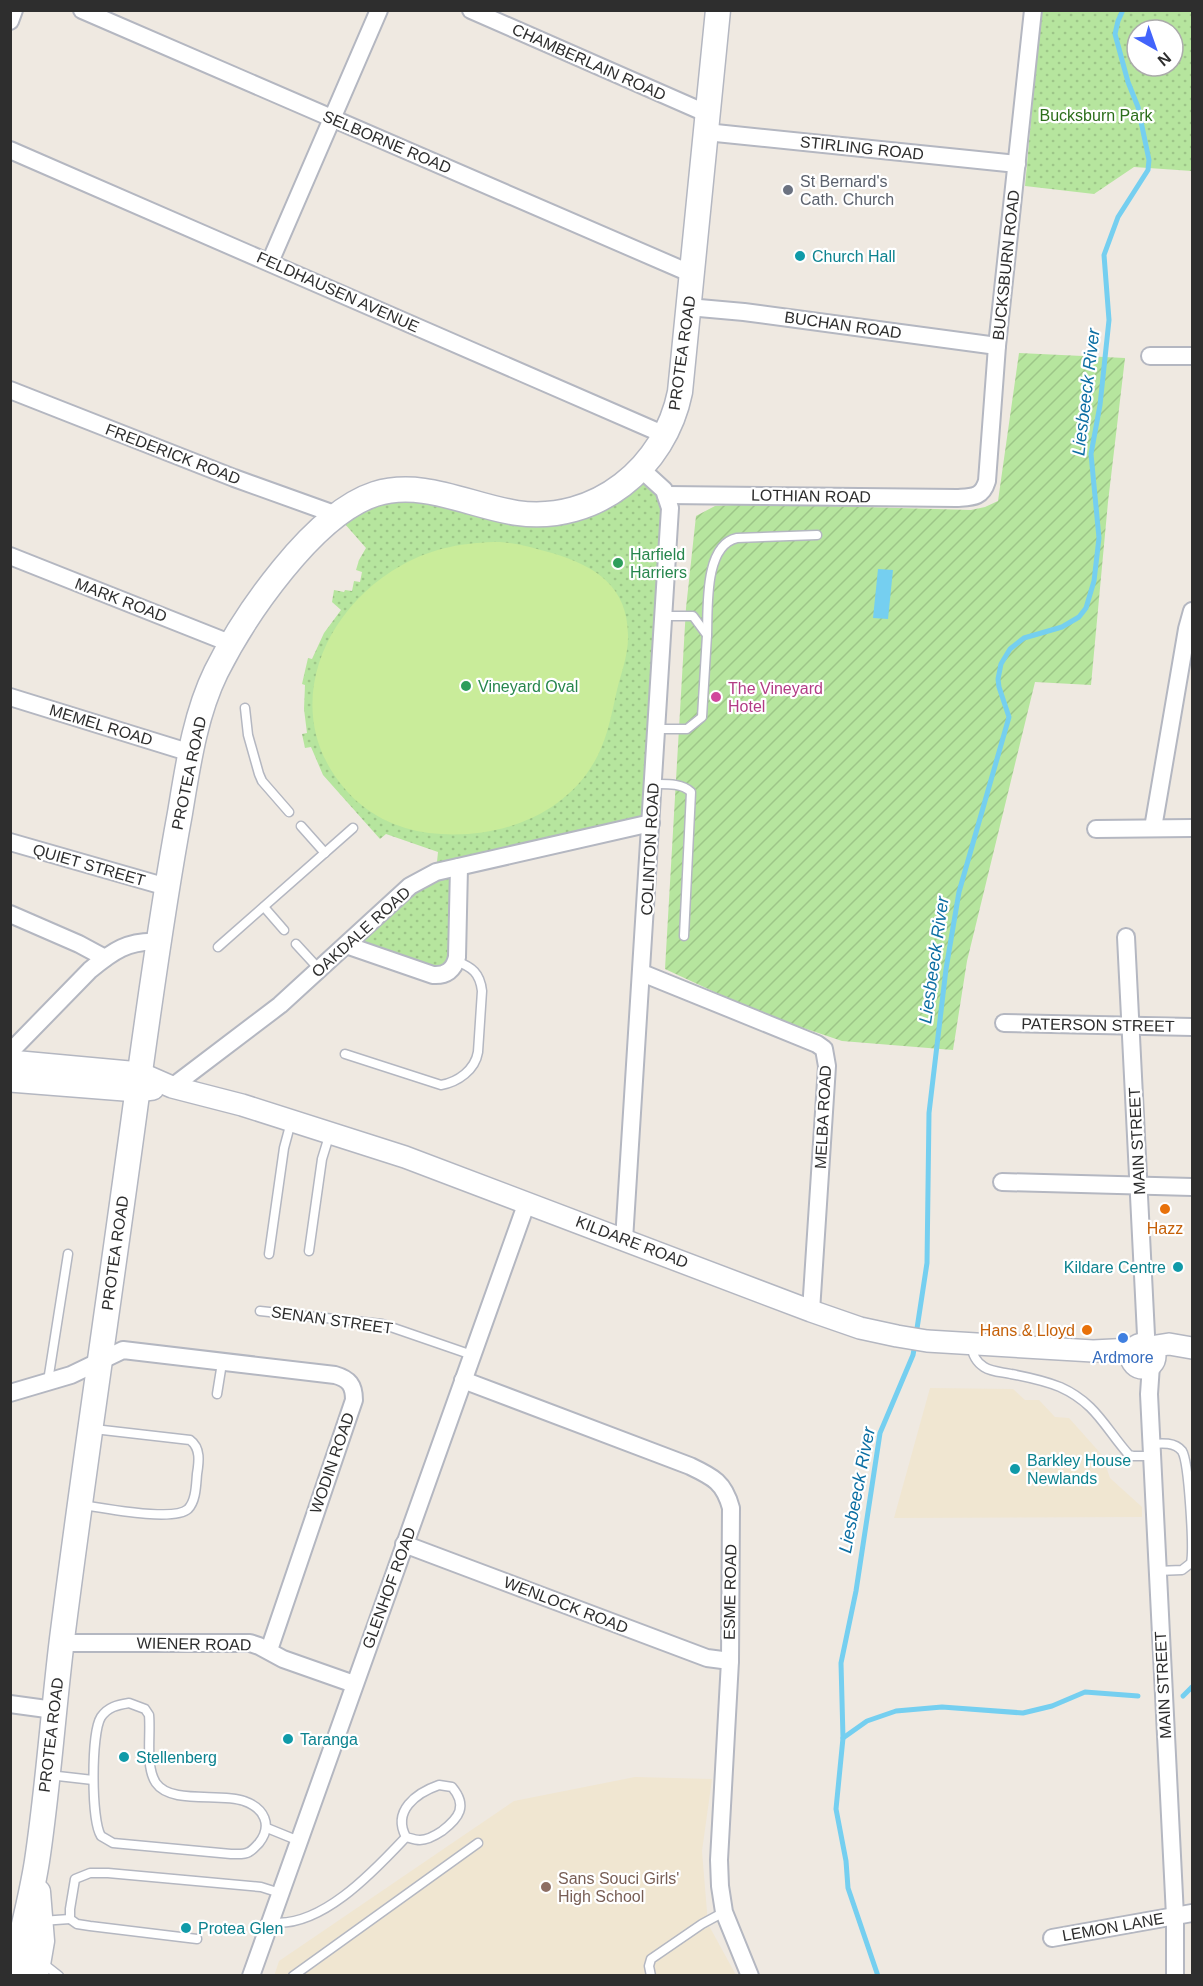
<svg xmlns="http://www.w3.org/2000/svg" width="1203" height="1986" viewBox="0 0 1203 1986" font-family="Arial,sans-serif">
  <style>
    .education { fill: #f0e6d1 }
    .park { fill: url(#park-dots); fill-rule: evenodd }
    .garden { fill: url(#garden-furrows) }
    .pitch { fill: #c9ec9a }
    .water { fill: #75cff0 }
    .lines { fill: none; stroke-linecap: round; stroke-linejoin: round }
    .stream { stroke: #75cff0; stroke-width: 5 }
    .service-casing { stroke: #b4b7c1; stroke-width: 11 }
    .minor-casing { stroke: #b4b7c1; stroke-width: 20 }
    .tertiary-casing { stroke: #b4b7c1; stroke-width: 24 }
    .secondary-casing { stroke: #b4b7c1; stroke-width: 27 }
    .service { stroke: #fff; stroke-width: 8 }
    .minor { stroke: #fff; stroke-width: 16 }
    .tertiary { stroke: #fff; stroke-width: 21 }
    .secondary { stroke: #fff; stroke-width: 24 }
    .worship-dot { fill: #6b7280; stroke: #fff; stroke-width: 2 }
    .culture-dot { fill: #0f9aa8; stroke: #fff; stroke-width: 2 }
    .leisure-dot { fill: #2e9e5b; stroke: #fff; stroke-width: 2 }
    .hotel-dot { fill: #d1479c; stroke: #fff; stroke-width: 2 }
    .food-dot { fill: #e8710a; stroke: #fff; stroke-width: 2 }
    .shop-dot { fill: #3f7fe0; stroke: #fff; stroke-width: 2 }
    .education-dot { fill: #8d6e63; stroke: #fff; stroke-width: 2 }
    .labels { text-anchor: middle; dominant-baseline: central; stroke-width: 4.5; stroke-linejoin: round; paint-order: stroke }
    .street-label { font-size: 16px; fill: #2e2e2e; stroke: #fff }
    .park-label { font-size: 16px; fill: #2c6e1b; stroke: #fff }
    .worship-label { font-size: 16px; fill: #5b616d; stroke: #fff; text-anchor: start }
    .culture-label { font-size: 16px; fill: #0d838f; stroke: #fff; text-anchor: start }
    .leisure-label { font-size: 16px; fill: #27864d; stroke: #fff; text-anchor: start }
    .hotel-label { font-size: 16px; fill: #b23c85; stroke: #fff; text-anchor: start }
    .food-label { font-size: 16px; fill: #c56008; stroke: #fff }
    .shop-label { font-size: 16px; fill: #366cbe; stroke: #fff }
    .education-label { font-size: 16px; fill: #785e54; stroke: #fff; text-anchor: start }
    .water-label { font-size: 18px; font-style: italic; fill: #0d6fa3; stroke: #fff }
  </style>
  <defs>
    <pattern id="park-dots" width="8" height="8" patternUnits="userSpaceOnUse" patternTransform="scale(1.5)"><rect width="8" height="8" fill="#b6e59e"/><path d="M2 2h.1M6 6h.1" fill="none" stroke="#9dc588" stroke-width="1.8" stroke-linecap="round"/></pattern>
    <pattern id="garden-furrows" width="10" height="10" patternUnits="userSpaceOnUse" patternTransform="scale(1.5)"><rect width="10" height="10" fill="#b6e59e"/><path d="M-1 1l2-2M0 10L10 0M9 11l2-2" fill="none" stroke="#9dc588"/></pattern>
  </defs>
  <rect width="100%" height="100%" fill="#efe9e1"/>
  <g class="education">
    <path d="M930,1388L1013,1389L1025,1400H1039L1055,1417L1069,1418L1102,1455L1110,1478L1142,1507V1517L894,1518Z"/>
    <path d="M635,1777L712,1779L702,1851L708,1924L736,1975L274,1976L279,1961L514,1801Z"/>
  </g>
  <g class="park">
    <path d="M1041,11H1192V171L1134,167L1094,194L1025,186ZM1137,30H1173V66H1137Z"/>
    <path d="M635,476L664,490L651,823L459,867L457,957L445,974L346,945L436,872L438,852L386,834L380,839L323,775L311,747L305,748L302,734L307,733L304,709L305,685L302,684L308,658L312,659L324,633L341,610L332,602L334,590L344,592L345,590L352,591L354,581L360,582L362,572L356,570L359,560L366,548L337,515L377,494L525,514Z"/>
  </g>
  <path class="garden" d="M1019,353L1125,358L1108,502L1091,685L1035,682L967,961L953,1050L842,1041L762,1014L665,969L686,608L696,516L715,506L753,504L971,510L985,507L998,501Z"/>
  <path class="pitch" d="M500,542C518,543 534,548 552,553C596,566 629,587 628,638C628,655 621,674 617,690C612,712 608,735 598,755C567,817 495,841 429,833C397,829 366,814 345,789C279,713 321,610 402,565C432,548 465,542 500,542Z"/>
  <path class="water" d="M878,569L893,570L888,619L873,618Z"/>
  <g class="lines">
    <g class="stream">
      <path d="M916,1335L927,1263L929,1113L946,969L959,892L1009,717L999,687L998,679L1001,664L1010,649L1024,638L1062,627L1079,617L1086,608L1094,581L1099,538L1091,454L1100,405L1109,320L1104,255L1118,217L1148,170L1149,160L1138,107L1128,82L1115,34L1118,21L1123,10"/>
      <path d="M1183,1696L1192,1687"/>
      <path d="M843,1738L867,1721L896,1711L942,1707L1023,1713L1052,1706L1085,1692L1138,1696"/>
      <path d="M878,1976L848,1888L846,1861L836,1809L843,1738L841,1663L856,1591L880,1433L913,1355L915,1344"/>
    </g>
    <g class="service-casing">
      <g id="service">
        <path d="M707,635C708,608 704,545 737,538L817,535"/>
        <path d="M245,708L248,735L259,774L262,781L289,812"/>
        <path d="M657,729H687L702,717L707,635L693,616H664"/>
        <path d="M654,784C666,784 682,783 691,792L684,936"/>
        <path d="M301,826L325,853"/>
        <path d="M264,907L284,930"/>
        <path d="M296,944L319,969"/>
        <path d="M218,947L353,828"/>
        <path d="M345,1054L441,1085C458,1082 475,1070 478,1052L482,991C480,973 472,967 456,961"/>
        <path d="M309,1251L322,1159L330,1133"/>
        <path d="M269,1254L284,1148L291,1122"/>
        <path d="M260,1311L382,1324L472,1355"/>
        <path d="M971,1344C972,1353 976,1362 984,1367C992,1372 1002,1372 1011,1374C1027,1377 1045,1381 1060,1387C1096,1403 1105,1428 1129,1455L1133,1456H1152"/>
        <path d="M48,1381L68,1254"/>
        <path d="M217,1394L222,1363"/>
        <path d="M1151,1444C1162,1443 1175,1442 1182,1451C1189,1462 1194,1549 1191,1563L1182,1570L1157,1571"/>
        <path d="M83,1505C103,1508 174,1522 188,1509C196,1501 196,1485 197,1474C199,1462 201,1448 190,1440L94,1429"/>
        <path d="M129,1703L145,1709L149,1715C151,1734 145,1767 156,1783C171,1805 221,1792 244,1801C264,1808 273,1825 259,1843C256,1846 253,1850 249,1852C244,1855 237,1854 231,1854L113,1843L101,1836C91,1820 91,1733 101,1717C108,1707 117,1705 129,1703Z"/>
        <path d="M49,1775L93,1780"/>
        <path d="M439,1785L452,1787C468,1806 459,1818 442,1831C436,1835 427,1840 420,1840C415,1840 410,1838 406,1837C392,1811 416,1793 439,1785Z"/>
        <path d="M267,1828L299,1841"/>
        <path d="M41,1921L70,1919"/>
        <path d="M270,1922C320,1930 375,1870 406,1837"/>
        <path d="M197,1939L90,1926L77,1924L70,1919V1909L75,1879L90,1873H108L261,1887L280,1893"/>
        <path d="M40,1961L59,1976"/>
        <path d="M293,1976L478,1843"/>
        <path d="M651,1976L649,1966L651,1959L702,1924L724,1912"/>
      </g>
    </g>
    <g class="minor-casing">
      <g id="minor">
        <path d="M82,10L692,274"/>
        <path d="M471,10L708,114"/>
        <path d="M10,21L14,10"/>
        <path d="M706,132L1017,164"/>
        <path d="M10,150L665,435"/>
        <path d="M270,262L379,10"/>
        <path d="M688,307L744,312L997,346"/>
        <path d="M1150,356H1192"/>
        <path d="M10,390L234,478L337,515"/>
        <path d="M666,495L957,498C972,497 982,498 987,481L997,346L1033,10"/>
        <path d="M10,556L232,644"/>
        <path d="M10,697L191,753"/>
        <path d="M1153,828L1187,629L1192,611"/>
        <path d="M1096,829L1192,828"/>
        <path d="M10,842L167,887"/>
        <path d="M10,914L79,944L105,958"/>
        <path d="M1126,937L1146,1335L1144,1345"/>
        <path d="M346,945L433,975C446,976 454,970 457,957L459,867"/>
        <path d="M642,973L817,1044L824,1049L827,1066L811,1311"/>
        <path d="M1004,1023L1192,1027"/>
        <path d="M10,1052L90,970C113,951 128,940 159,942"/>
        <path d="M172,1087L280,1005L410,886L436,872L651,823"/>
        <path d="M1002,1182L1192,1187"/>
        <path d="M624,1240L670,508L664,490L641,469"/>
        <path d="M1151,1365L1149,1394L1175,1916V1976"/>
        <path d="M463,1380L690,1466C713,1477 724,1482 731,1508L730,1661L719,1860L720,1886L724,1912L750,1976"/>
        <path d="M10,1393L71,1375L123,1350L335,1375C349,1379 354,1385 354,1400L269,1650"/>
        <path d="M404,1544L707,1658L730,1661"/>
        <path d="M61,1643H250L259,1646L283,1659L354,1684"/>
        <path d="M10,1704L54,1710"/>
        <path d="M1052,1938L1192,1913"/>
        <path d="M251,1976L527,1202"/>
      </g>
    </g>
    <g class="tertiary-casing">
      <g id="tertiary">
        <path d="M10,1061L140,1073L172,1087L242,1105L405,1157L811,1311L860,1328L897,1336L927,1341L1093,1351L1133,1349"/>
        <path d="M10,1081L137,1091L153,1089"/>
        <circle cx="1143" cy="1356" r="12"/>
        <path d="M1150,1347L1169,1344L1192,1348"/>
      </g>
    </g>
    <g class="secondary-casing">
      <g id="secondary">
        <path d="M13,1976C20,1937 31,1900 37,1861C48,1788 53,1713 62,1639C86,1450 115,1261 140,1072C152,985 164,899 180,813C188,765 195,715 216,672C244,616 313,514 375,494C423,479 470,506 517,513C596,524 665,467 680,392L718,10"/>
        <path d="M36,1976L42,1941L38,1892"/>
      </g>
    </g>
    <use href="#service" class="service"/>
    <use href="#minor" class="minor"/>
    <use href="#tertiary" class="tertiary"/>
    <use href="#secondary" class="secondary"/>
  </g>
  <circle class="worship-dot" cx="788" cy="190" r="6"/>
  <g class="culture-dot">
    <circle cx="800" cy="256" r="6"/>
    <circle cx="1178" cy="1267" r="6"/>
    <circle cx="1015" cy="1469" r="6"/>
    <circle cx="288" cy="1739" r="6"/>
    <circle cx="124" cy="1757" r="6"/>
    <circle cx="186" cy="1928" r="6"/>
  </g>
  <g class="leisure-dot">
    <circle cx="618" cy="563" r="6"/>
    <circle cx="466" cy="686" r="6"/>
  </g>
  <circle class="hotel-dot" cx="716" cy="697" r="6"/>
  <g class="food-dot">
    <circle cx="1165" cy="1209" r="6"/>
    <circle cx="1087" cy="1330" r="6"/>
  </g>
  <circle class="shop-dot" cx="1123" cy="1338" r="6"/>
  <circle class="education-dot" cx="546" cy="1887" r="6"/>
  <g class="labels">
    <g class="street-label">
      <text transform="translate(589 62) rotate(24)">CHAMBERLAIN ROAD</text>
      <text transform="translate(387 142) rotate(23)">SELBORNE ROAD</text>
      <text transform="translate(862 148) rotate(6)">STIRLING ROAD</text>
      <text transform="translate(1006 265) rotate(-84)">BUCKSBURN ROAD</text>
      <text transform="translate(338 292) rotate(24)">FELDHAUSEN AVENUE</text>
      <text transform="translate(843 325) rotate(8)">BUCHAN ROAD</text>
      <text transform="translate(682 353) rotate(-82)">PROTEA ROAD</text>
      <text transform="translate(173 454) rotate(21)">FREDERICK ROAD</text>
      <text transform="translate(811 496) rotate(1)">LOTHIAN ROAD</text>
      <text transform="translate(121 600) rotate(21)">MARK ROAD</text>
      <text transform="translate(101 725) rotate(17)">MEMEL ROAD</text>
      <text transform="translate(189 773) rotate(-78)">PROTEA ROAD</text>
      <text transform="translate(650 849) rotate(-87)">COLINTON ROAD</text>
      <text transform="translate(89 865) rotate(16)">QUIET STREET</text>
      <text transform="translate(361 932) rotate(-42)">OAKDALE ROAD</text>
      <text transform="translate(1098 1025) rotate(1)">PATERSON STREET</text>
      <text transform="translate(823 1117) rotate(-87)">MELBA ROAD</text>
      <text transform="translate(1137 1141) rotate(-93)">MAIN STREET</text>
      <text transform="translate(632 1242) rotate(21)">KILDARE ROAD</text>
      <text transform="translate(115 1253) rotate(-82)">PROTEA ROAD</text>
      <text transform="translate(332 1320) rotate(8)">SENAN STREET</text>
      <text transform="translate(332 1463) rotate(-71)">WODIN ROAD</text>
      <text transform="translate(389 1588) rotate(-70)">GLENHOF ROAD</text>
      <text transform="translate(730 1592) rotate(-89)">ESME ROAD</text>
      <text transform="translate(566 1605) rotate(21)">WENLOCK ROAD</text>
      <text transform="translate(194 1644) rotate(1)">WIENER ROAD</text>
      <text transform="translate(1163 1685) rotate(-93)">MAIN STREET</text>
      <text transform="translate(51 1735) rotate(-83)">PROTEA ROAD</text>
      <text transform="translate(1113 1927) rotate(-10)">LEMON LANE</text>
    </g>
    <g class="park-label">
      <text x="1096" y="115">Bucksburn Park</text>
    </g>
    <g class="worship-label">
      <text x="800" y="181">St Bernard's<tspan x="800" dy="18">Cath. Church</tspan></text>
    </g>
    <g class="culture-label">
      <text x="812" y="256">Church Hall</text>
      <text x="1166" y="1267" text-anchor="end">Kildare Centre</text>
      <text x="1027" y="1460">Barkley House<tspan x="1027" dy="18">Newlands</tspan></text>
      <text x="300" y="1739">Taranga</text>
      <text x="136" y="1757">Stellenberg</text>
      <text x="198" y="1928">Protea Glen</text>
    </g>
    <g class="leisure-label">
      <text x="630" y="554">Harfield<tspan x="630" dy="18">Harriers</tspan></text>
      <text x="478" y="686">Vineyard Oval</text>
    </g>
    <g class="hotel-label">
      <text x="728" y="688">The Vineyard<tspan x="728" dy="18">Hotel</tspan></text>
    </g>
    <g class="food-label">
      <text x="1165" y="1228">Hazz</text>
      <text x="1075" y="1330" text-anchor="end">Hans &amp; Lloyd</text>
    </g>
    <g class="shop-label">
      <text x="1123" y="1357">Ardmore</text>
    </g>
    <g class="education-label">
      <text x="558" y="1878">Sans Souci Girls'<tspan x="558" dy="18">High School</tspan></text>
    </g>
    <g class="water-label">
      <text transform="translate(1086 392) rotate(-83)">Liesbeeck River</text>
      <text transform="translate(934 960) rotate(-82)">Liesbeeck River</text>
      <text transform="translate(857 1490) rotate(-79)">Liesbeeck River</text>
    </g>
  </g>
  <rect width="1203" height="1986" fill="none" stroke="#2e2e2e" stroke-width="24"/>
  <g transform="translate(1155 48) rotate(140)"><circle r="28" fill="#ffffff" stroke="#ababab" stroke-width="1.5"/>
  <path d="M0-4.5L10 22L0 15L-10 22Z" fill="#4264fb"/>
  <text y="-9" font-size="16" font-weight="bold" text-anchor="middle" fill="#2e2e2e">N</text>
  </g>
</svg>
